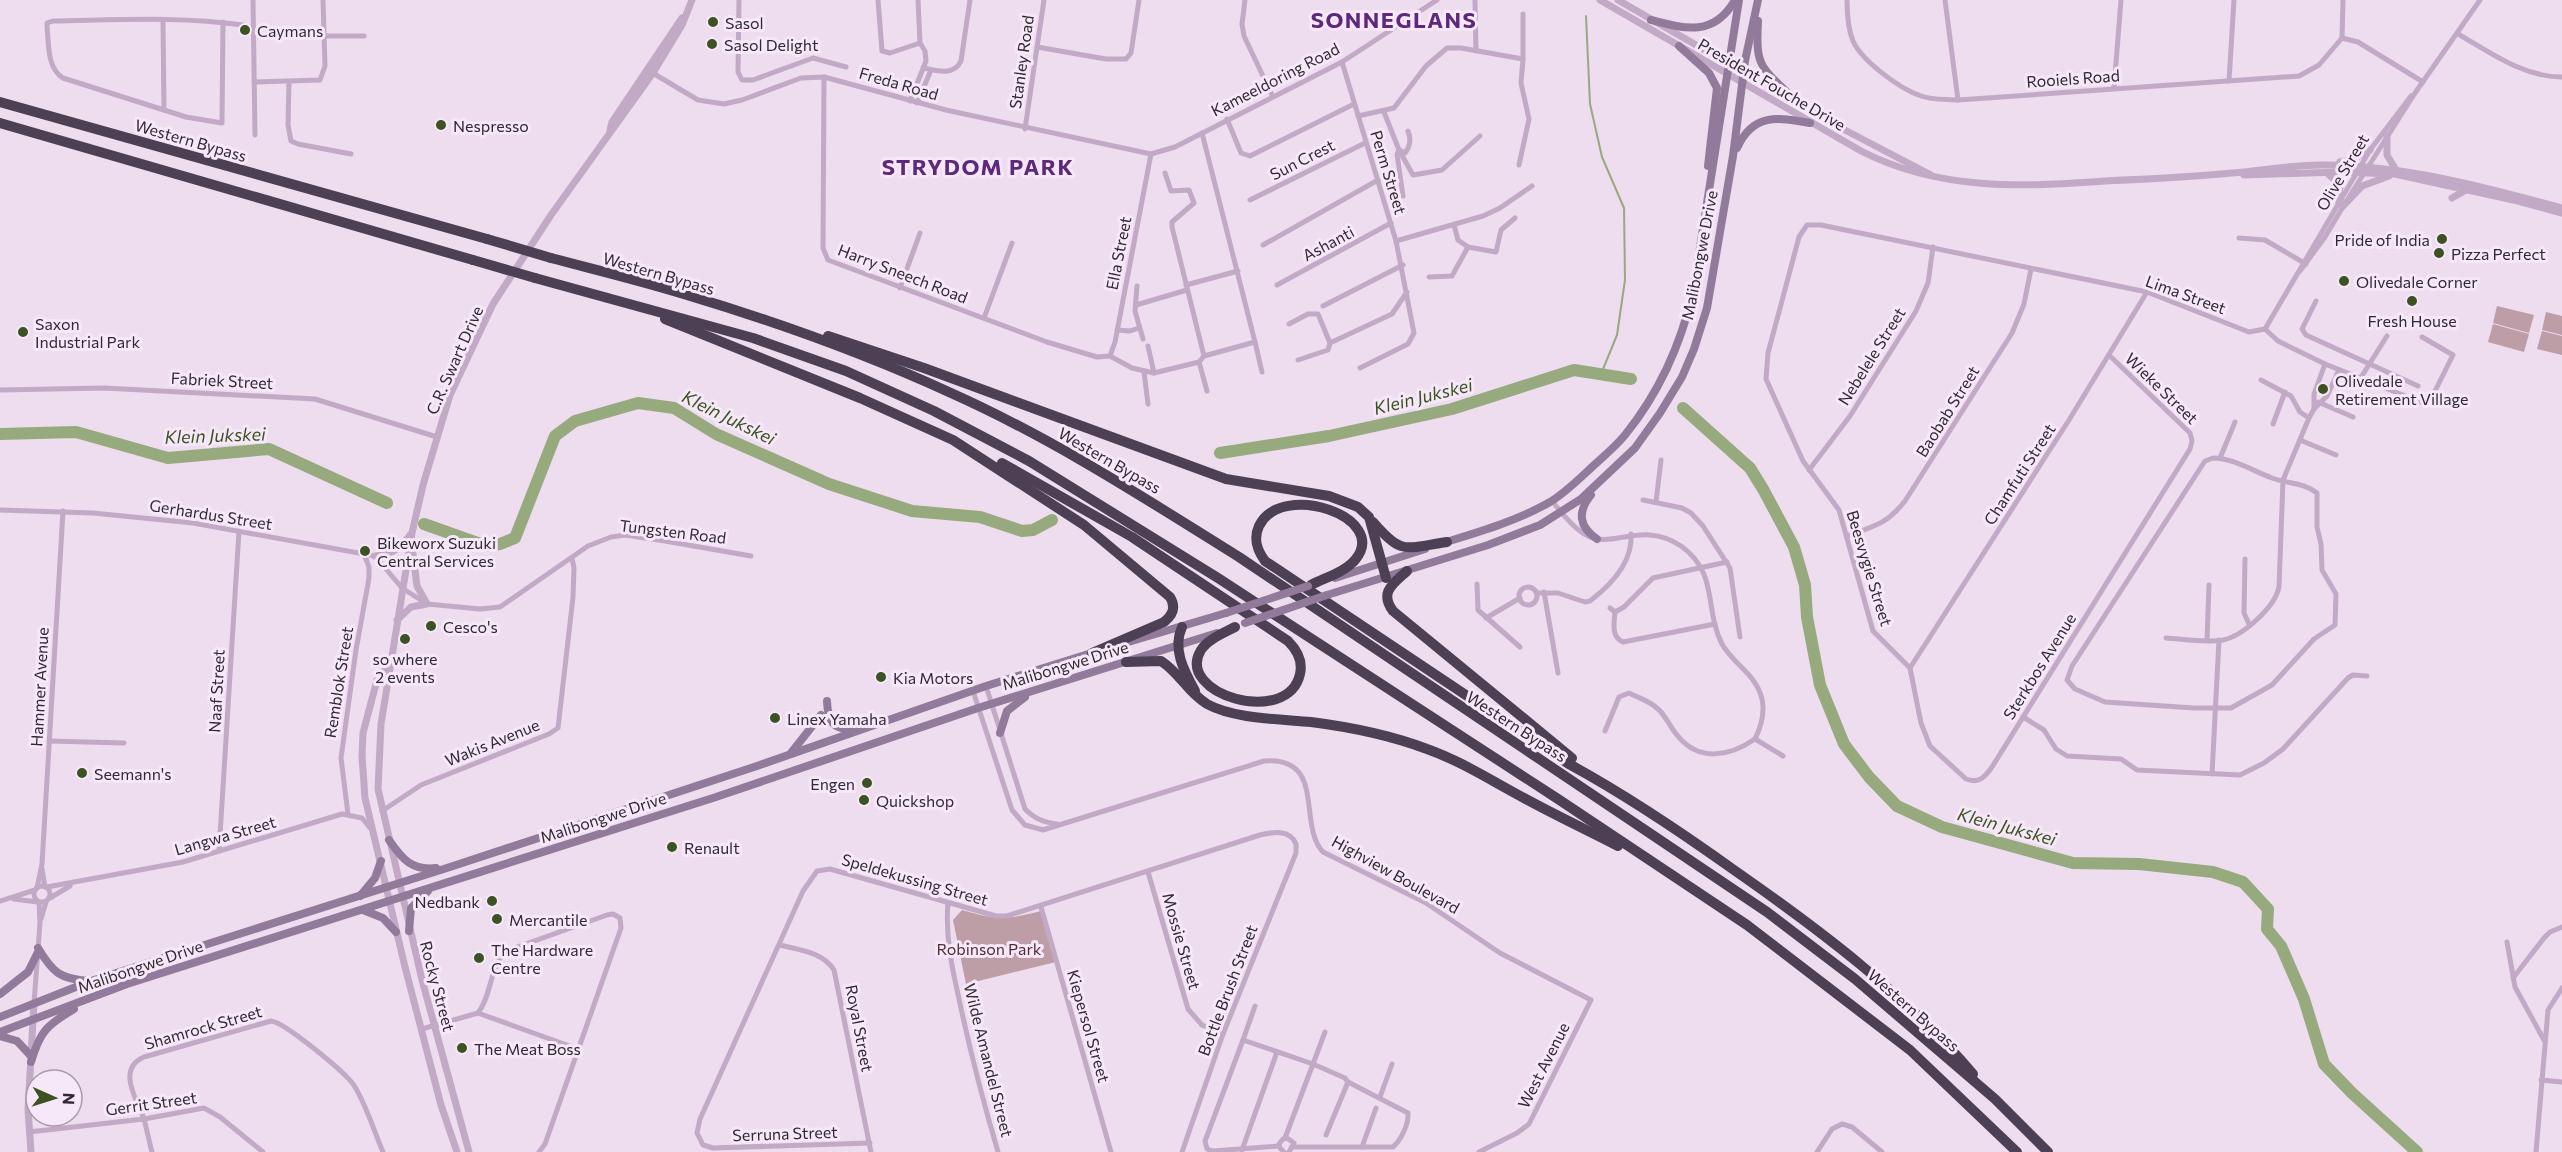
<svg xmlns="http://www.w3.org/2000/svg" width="2562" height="1152" viewBox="0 0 2562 1152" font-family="Commissioner,sans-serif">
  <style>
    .green { fill: #bd9ea6 }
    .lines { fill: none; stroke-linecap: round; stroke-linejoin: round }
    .stream { stroke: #97aa7e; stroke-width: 2 }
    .river { stroke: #97aa7e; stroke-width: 12 }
    .minor { stroke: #c2a9c6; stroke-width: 5 }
    .tertiary { stroke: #c2a9c6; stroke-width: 7 }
    .secondary { stroke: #927b9a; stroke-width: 8 }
    .motorway { stroke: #4e4054; stroke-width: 10 }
    .secondary-bridge { stroke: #927b9a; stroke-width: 8 }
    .motorway-bridge { stroke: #4e4054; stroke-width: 10 }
    .poi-dot { fill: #3c5222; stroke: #f6e8f8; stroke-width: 2 }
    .labels { text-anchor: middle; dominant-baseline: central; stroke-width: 6; stroke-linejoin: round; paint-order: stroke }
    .poi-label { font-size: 16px; fill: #312834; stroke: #f6e8f8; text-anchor: start }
    .street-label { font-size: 16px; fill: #312834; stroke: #f6e8f8 }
    .park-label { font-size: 16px; fill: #502e37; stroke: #f6e8f8 }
    .water-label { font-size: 18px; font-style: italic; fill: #3c5222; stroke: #f6e8f8 }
    .district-label { font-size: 22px; font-weight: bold; letter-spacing: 1.5px; fill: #5d297c; stroke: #f6e8f8 }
  </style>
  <rect width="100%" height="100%" fill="#eedcef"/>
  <g class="green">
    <path d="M2497,306L2534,315L2529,333L2493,323Z"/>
    <path d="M2546,312L2562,316V335L2542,330Z"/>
    <path d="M2493,324L2529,334L2524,352L2488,342Z"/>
    <path d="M2542,331L2562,336V355L2537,349Z"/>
    <path d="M962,910C996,920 1006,920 1041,911L1056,962L966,984L953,920Z"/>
  </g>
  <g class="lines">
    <path class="stream" d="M1586,16L1590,104L1602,157L1624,208L1625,280L1617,335L1601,374"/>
    <g class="river">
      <path d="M1683,408L1750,468L1763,489L1794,547L1805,585L1807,617L1820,685L1844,744L1869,777L1897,806L1942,827L2073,863L2139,864L2213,872L2243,882L2268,909L2267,929L2281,946L2304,999L2324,1064L2352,1093L2417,1152"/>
      <path d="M0,434L76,432L168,458L269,449L387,503"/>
      <path d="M1220,453L1329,436L1452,409L1574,370L1631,379"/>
      <path d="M424,524L486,546L500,544L515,538L555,436L575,421L638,403L674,408L716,434L829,484L912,511L980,517L1022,531L1033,530L1052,520"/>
    </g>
    <g class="minor">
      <path d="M253,0L255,135"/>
      <path d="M739,0L738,72L742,80H753L813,58L846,67"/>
      <path d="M878,0L882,51L890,53L920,43"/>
      <path d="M1245,0L1242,24L1244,36L1272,95"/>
      <path d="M1847,0C1847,13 1848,29 1853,41C1862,61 1900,89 1921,96C1932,100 1946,99 1958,100L2299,76L2319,65L2342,38"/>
      <path d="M1945,0L1958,100"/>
      <path d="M1475,1L1476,51"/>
      <path d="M163,20L164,110"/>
      <path d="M223,22L222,123L186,117L63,78C47,68 49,45 47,27V23L53,21C116,20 180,16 243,25"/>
      <path d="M2458,34C2491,53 2523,77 2562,77"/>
      <path d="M287,36H364"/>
      <path d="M2342,38L2358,42L2423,82"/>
      <path d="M2342,38L2343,0"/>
      <path d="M1037,47L1106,59H1126L1131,53L1139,0"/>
      <path d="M1342,62L1396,241L1414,333L1408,344L1360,368"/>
      <path d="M924,68C937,71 954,76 961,61L970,0"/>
      <path d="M651,72L698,100L724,104L742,100L801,78L824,77L946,110L1151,154L1175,147L1342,62L1437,0"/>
      <path d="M824,77L823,248L828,260L1047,342L1097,357L1110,356"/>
      <path d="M2229,81L2234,0"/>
      <path d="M254,82L320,80L325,66L323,0"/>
      <path d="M289,82L288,125L291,141L298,144L351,154"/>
      <path d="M2114,88L2121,0"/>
      <path d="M910,101L926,61L925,51L920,43L918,0"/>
      <path d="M917,103L931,70"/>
      <path d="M1384,112L1399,150L1413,175L1442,170L1480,136"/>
      <path d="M1358,116L1394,108L1426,66L1447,48H1461L1523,59V14"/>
      <path d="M1227,119L1241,153L1250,156L1354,104"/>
      <path d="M1025,129L1044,0"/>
      <path d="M1519,165L1529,119L1521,83L1523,59"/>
      <path d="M1165,173L1171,191L1189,190L1194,203L1172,222V227L1204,356"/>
      <path d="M1403,196L1397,154L1399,150L1405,153C1411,146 1411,139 1408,131"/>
      <path d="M2349,197L2415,93L2480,0"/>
      <path d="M1250,200L1365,143"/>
      <path d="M1454,225L1458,240L1468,247"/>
      <path d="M2239,238L2265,240L2306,264"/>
      <path d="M1396,241L1483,216L1500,208L1532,186"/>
      <path d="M1263,245L1378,180"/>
      <path d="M2300,271L2325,237L2344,205"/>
      <path d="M1429,277L1452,276L1468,247L1496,252L1501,230L1515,218"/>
      <path d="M1186,285L1238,271"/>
      <path d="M1277,285L1391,223"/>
      <path d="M1137,286L1135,311L1143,339"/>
      <path d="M900,288L920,233"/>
      <path d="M2316,301L2302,329L2306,335L2418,386"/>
      <path d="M1136,305L1187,290"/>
      <path d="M1323,306L1403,265"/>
      <path d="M984,318L1012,243"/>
      <path d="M1289,324L1308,314H1318L1330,343L1328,350L1298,360"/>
      <path d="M2265,329L2370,150L2411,96"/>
      <path d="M1117,330L1130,331L1139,328"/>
      <path d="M1255,342L1262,372"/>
      <path d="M1330,343L1392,314L1407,292"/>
      <path d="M1148,346L1154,373"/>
      <path d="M1110,356L1132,368L1154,373L1199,362L1204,356L1255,342L1202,133"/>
      <path d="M1110,356L1115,342L1151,154"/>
      <path d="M1199,362L1207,391"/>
      <path d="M1144,372L1148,404"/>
      <path d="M2360,379L2387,336"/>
      <path d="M2261,380L2291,396L2300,412L2309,418"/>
      <path d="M0,390L104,388L315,399L437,437"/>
      <path d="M2318,402L2353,417"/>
      <path d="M2314,409V394L2325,364"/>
      <path d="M2273,424L2285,392"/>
      <path d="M2300,440L2336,455"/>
      <path d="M2213,458C2233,458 2253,471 2272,478C2288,484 2303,482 2317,493V527L2321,544L2322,570L2336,594L2335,625L2314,639L2272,685L2231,708H2194L2105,702L2075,689L2067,680L2072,666L2205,461Z"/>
      <path d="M2220,458L2235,422"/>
      <path d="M1809,470L1850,416L1916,311L1928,283L1933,247"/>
      <path d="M1643,500L1682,508L1691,513L1703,526L1730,568L1740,637"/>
      <path d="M1552,501C1562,513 1574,529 1588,536C1613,549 1643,520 1681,546C1719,573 1704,609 1722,644C1734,665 1756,674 1762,699C1765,713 1761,727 1755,739"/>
      <path d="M1656,502L1661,460"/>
      <path d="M0,510L93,513L193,523L375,556L402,588L427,604L480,609L500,607L588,546L611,537L625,535L665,541L751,556"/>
      <path d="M1847,536C1875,526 1887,524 1905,501L2012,333L2024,304L2031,269"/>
      <path d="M2245,559L2244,613L2249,624"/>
      <path d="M1477,584L1478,610L1520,647"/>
      <circle cx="1528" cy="596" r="9"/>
      <path d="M1544,592L1558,673"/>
      <path d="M1537,593H1558L1585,602L1590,601C1611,585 1633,562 1631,534"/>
      <path d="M1610,608L1615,612L1624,607L1653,578L1727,562"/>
      <path d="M1615,612C1614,623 1611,637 1623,642L1715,624"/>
      <path d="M1486,618L1520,598"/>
      <path d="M2166,638C2183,639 2205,643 2223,640C2243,636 2275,607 2279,587L2283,480L2309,418L2314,409L2327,396L2339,370"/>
      <path d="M2207,640L2209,585"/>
      <path d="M1910,668L1873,631L1839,510L1803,461L1766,379L1768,353L1799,237L1807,225H1821L2147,292L2249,332L2265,329L2278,341L2325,364L2423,403L2431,399L2453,355L2422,337"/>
      <path d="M1910,668L1921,723L1930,746L1966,779C1979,784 1985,777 1992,767L2190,449L2192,441L2190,433L2109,355"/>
      <path d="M1910,668L2069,420L2147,292"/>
      <path d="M986,686L1025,809C1035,819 1043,822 1057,824"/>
      <path d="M973,691L1012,810L1025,825L1043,830L1264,761C1327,756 1297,825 1323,852L1426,903L1500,953L1591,1000L1529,1124L1517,1133L1479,1152"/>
      <path d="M2023,717L2044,730L2056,749L2067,756L2121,759L2137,770L2240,775L2264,763L2283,749L2348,678L2353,675L2367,676"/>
      <path d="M1605,731L1619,697L1629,693C1639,698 1650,701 1658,709C1666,716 1670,727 1677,735C1698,762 1729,757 1755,739"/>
      <path d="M1755,739L1783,756"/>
      <path d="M50,741L124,743"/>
      <path d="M2212,774L2219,640"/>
      <path d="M382,811L421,785L549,734L558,728L573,597L574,568L572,558"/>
      <path d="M348,814L341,758L356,650L369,578V567L364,554"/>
      <path d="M219,851L239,531"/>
      <path d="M42,869L45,887"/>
      <path d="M1148,872L1188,1009L1202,1025L1223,1034"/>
      <circle cx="42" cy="894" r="8"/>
      <path d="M47,887L183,862L342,814L362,818L370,828"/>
      <path d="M37,888L42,864L63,511"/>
      <path d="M50,898L70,886"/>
      <path d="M14,899L37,902"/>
      <path d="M0,901L35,890"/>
      <path d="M948,903C945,935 952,968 959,999C970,1051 983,1101 998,1152"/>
      <path d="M1041,907L1111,1152"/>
      <path d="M41,919L46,902"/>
      <path d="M2507,942L2515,987L2544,1040"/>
      <path d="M780,945C799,950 823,952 834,970L871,1152"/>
      <path d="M2513,978L2544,938L2550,932L2562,927"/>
      <path d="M34,1003L40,923L39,902"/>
      <path d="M478,1013L578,1049"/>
      <path d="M422,1029L478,1013C492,995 489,968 506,951L607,915L613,914L620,918L621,928L545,1144L539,1152"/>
      <path d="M1243,1040L1255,1006"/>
      <path d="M2541,1080L2562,1082"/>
      <path d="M1380,1097L1392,1064"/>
      <path d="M29,1132L144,1119L204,1108L220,1117L263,1152"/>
      <path d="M1326,1135L1348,1082"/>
      <path d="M1285,1138L1313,1064L1345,1078L1348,1082L1408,1113C1409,1124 1401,1140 1393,1147H1293"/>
      <path d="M870,1143L713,1148L703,1145L697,1133L700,1119L803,891L817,871L830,869L996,916H1007L1260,835C1273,832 1290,829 1296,844V853L1223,1034L1182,1152"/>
      <path d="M1279,1146L1213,1151L1207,1149L1205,1141L1243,1040L1313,1064L1325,1032"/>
      <path d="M1362,1147L1376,1108"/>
      <path d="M1242,1150L1277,1052"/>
      <path d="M152,1152C149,1141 147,1130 144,1119C137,1100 116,1069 144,1057L271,1021C284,1022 348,1074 355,1087C367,1107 374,1131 383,1152"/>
      <path d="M1284,1152L1280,1148L1279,1144L1283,1139L1287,1138L1294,1143L1289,1152"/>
      <path d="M1817,1152L1832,1129L1842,1124L1852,1127L1882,1152"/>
      <path d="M2536,1152L2548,1010L2562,988"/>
    </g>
    <g class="tertiary">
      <path d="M1600,0L1861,151C1939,191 2021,187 2105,181C2147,179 2190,177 2232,173C2263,171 2294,164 2326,165C2408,166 2484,187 2562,208"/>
      <path d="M1618,0L1722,60L1788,93L1820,117L1931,175"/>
      <path d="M610,130L612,122L682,18"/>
      <path d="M2387,135V155L2396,170"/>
      <path d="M2340,162L2354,159L2370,150"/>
      <path d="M2327,173L2340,185L2339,203"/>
      <path d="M2244,175L2339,172L2395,174L2518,201L2562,213"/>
      <path d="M2452,198L2466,190"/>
      <path d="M2343,206L2362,186L2389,176"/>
      <path d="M375,556C392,554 400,549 410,535"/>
      <path d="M397,620L411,607L427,604L417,586L412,546"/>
      <path d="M389,665L377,680L363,733L362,756L365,798L405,967L441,1105L457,1152"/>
      <path d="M31,1152L28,1109L34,1003"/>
      <path d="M469,1152L422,980L378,789L381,724L412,533L423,485L450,395L493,304L551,215L653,73L682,25L692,0"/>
    </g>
    <g class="secondary">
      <path d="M1651,20C1685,29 1714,37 1735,0"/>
      <path d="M1758,21C1756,63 1758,65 1788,93"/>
      <path d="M1679,46L1709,73L1717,88L1708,166"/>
      <path d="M1737,148C1753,113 1777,117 1810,123"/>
      <path d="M1591,495C1577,512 1579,527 1597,539"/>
      <path d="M1443,543C1479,532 1517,521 1550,502C1565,493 1579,479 1592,467C1603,457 1615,447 1625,435C1659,393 1681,344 1693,292L1739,0"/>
      <path d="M1335,578L1425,549"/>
      <path d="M1327,595L1488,545L1540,525L1581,499L1635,448L1660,413L1682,377L1694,349L1707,308L1733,156L1745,61L1758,0"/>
      <path d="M1125,643L1226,613"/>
      <path d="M827,701C828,722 831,728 854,731"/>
      <path d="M1000,733L1007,711L1025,697"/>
      <path d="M791,753L821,715"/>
      <path d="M389,840C402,859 412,871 436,868"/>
      <path d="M360,896L375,878L381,861"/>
      <path d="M363,910L383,918L396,932"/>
      <path d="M409,931L411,908L428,891"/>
      <path d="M38,948C53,973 60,979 89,981"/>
      <path d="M0,994L28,972L38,952"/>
      <path d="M0,1017L91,981L450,867L757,766L986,686L1098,651"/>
      <path d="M0,1032L127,984L713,798L978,708L1217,633"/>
      <path d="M0,1036L17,1041L31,1056"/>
      <path d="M31,1062C40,1031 47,1025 74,1009"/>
    </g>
    <g class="motorway">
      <path d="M0,102L487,239"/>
      <path d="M0,123L473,260"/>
      <path d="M551,258C596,270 642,281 687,295C777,322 866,354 951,393C1052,438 1146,499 1239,557L1767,912L1855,979L1995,1099L2048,1152"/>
      <path d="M535,278L753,338L846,371L934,411L1029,461L1218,578L1558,799L1747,925L1910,1050L2017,1152"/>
      <path d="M665,319L860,398L953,440L1084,525L1170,597C1176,607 1173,615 1164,622L1092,653"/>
      <path d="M828,336L924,368L1226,479L1329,496L1358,507L1369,517L1386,578"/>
      <path d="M1002,463L1132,537L1288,641C1297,650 1303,661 1300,674C1288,728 1174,694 1201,650C1208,639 1224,633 1235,627"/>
      <path d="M1373,522C1402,556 1405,548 1447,542"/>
      <path d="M1407,571C1393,584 1379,592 1393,611L1572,758"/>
      <path d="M1311,585C1324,578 1345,572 1355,560C1391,517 1281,480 1259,526C1253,539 1257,550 1265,561L1569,764C1626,795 1681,832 1734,870C1820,930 1905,994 1973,1074"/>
      <path d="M1182,627C1172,649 1184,671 1195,691"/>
      <path d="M1126,662L1161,661C1180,673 1187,692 1207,704C1234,719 1280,719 1311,722C1350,727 1390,735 1427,749C1461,761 1492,781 1524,798C1555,815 1587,830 1618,846"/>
    </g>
    <g class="secondary-bridge">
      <path d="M1226,613L1308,586"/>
      <path d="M1245,623L1327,595"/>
    </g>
    <g class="motorway-bridge">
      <path d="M487,239L551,258"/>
      <path d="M473,260L535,278"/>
    </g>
  </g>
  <g class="poi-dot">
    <circle cx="713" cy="22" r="6"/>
    <circle cx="245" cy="30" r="6"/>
    <circle cx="712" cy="44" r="6"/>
    <circle cx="441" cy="125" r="6"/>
    <circle cx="2442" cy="239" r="6"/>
    <circle cx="2439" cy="253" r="6"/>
    <circle cx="2344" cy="281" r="6"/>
    <circle cx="2412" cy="301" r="6"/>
    <circle cx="23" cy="332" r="6"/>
    <circle cx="2323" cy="389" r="6"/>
    <circle cx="365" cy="551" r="6"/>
    <circle cx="431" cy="626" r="6"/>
    <circle cx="405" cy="639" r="6"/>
    <circle cx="881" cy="677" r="6"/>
    <circle cx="775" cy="718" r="6"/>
    <circle cx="82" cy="773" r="6"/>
    <circle cx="867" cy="783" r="6"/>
    <circle cx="864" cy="800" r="6"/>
    <circle cx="672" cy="847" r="6"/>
    <circle cx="492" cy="901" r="6"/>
    <circle cx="497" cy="919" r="6"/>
    <circle cx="479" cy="958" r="6"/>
    <circle cx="462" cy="1048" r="6"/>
  </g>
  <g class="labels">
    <g class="poi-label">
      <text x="725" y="22">Sasol</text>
      <text x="257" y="30">Caymans</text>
      <text x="724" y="44">Sasol Delight</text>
      <text x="453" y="125">Nespresso</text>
      <text x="2430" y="239" text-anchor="end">Pride of India</text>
      <text x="2451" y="253">Pizza Perfect</text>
      <text x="2356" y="281">Olivedale Corner</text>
      <text x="2412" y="320" text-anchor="middle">Fresh House</text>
      <text x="35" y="323">Saxon<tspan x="35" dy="18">Industrial Park</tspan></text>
      <text x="2335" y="380">Olivedale<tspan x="2335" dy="18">Retirement Village</tspan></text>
      <text x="377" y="542">Bikeworx Suzuki<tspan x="377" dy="18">Central Services</tspan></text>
      <text x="443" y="626">Cesco's</text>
      <text x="405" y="658" text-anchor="middle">so where<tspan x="405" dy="18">2 events</tspan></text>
      <text x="893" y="677">Kia Motors</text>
      <text x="787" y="718">Linex Yamaha</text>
      <text x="94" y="773">Seemann's</text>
      <text x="855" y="783" text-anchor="end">Engen</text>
      <text x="876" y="800">Quickshop</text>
      <text x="684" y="847">Renault</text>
      <text x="480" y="901" text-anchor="end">Nedbank</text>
      <text x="509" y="919">Mercantile</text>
      <text x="491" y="949">The Hardware<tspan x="491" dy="18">Centre</tspan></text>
      <text x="474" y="1048">The Meat Boss</text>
    </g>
    <g class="street-label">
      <text transform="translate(1021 62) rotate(-82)">Stanley Road</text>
      <text transform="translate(2073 78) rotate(-4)">Rooiels Road</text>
      <text transform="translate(1275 79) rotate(-27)">Kameeldoring Road</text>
      <text transform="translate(899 83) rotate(16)">Freda Road</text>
      <text transform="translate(1772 84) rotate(30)">President Fouche Drive</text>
      <text transform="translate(191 140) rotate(16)">Western Bypass</text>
      <text transform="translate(1302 159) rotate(-27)">Sun Crest</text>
      <text transform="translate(1389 172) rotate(73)">Perm Street</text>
      <text transform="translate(2342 172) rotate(-59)">Olive Street</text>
      <text transform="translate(1328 243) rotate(-28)">Ashanti</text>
      <text transform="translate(1118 253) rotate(-79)">Ella Street</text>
      <text transform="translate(1699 255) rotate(-79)">Malibongwe Drive</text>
      <text transform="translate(659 273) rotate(16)">Western Bypass</text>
      <text transform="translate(903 273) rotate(21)">Harry Sneech Road</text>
      <text transform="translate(2186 294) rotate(20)">Lima Street</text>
      <text transform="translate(1871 356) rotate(-58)">Nebelele Street</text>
      <text transform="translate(454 360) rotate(-66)">C.R. Swart Drive</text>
      <text transform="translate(222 380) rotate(3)">Fabriek Street</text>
      <text transform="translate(2162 388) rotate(44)">Wieke Street</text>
      <text transform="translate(1947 411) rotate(-58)">Baobab Street</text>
      <text transform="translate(1110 460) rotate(30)">Western Bypass</text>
      <text transform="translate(2019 474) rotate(-57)">Chamfuti Street</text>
      <text transform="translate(211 514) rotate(9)">Gerhardus Street</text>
      <text transform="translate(673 531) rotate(7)">Tungsten Road</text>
      <text transform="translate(1870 568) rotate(73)">Beesvygie Street</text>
      <text transform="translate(1065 665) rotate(-17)">Malibongwe Drive</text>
      <text transform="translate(2039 666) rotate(-58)">Sterkbos Avenue</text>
      <text transform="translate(338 682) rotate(-81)">Remblok Street</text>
      <text transform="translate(39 687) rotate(-87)">Hammer Avenue</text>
      <text transform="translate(216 691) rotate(-87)">Naaf Street</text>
      <text transform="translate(1517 726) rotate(33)">Western Bypass</text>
      <text transform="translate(492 742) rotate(-22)">Wakis Avenue</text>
      <text transform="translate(603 817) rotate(-18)">Malibongwe Drive</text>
      <text transform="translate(225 835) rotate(-16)">Langwa Street</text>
      <text transform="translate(1396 874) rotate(29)">Highview Boulevard</text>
      <text transform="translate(915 879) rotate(16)">Speldekussing Street</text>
      <text transform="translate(1182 941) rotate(74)">Mossie Street</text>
      <text transform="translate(140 966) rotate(-19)">Malibongwe Drive</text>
      <text transform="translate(438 986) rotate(75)">Rocky Street</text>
      <text transform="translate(1227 990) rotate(-69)">Bottle Brush Street</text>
      <text transform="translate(1914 1010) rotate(41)">Western Bypass</text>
      <text transform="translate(1089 1026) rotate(74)">Kiepersol Street</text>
      <text transform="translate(203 1027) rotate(-16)">Shamrock Street</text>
      <text transform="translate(860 1028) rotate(79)">Royal Street</text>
      <text transform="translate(989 1060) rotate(76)">Wilde Amandel Street</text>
      <text transform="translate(1543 1065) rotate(-63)">West Avenue</text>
      <text transform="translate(151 1103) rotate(-8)">Gerrit Street</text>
      <text transform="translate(785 1133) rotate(-2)">Serruna Street</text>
    </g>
    <g class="park-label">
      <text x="989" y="948">Robinson Park</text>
    </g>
    <g class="water-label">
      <text transform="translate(1423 396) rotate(-14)">Klein Jukskei</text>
      <text transform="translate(729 417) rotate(26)">Klein Jukskei</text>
      <text transform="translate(215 435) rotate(-2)">Klein Jukskei</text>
      <text transform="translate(2007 826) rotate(15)">Klein Jukskei</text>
    </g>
    <g class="district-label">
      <text x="1394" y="19">SONNEGLANS</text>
      <text x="978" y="166">STRYDOM PARK</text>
    </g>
  </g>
  <g transform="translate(54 1098) rotate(93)"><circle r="28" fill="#f6e8f8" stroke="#a79baa" stroke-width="1.5"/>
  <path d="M0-4.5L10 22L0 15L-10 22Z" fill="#3c5222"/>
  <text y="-9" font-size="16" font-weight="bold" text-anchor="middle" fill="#312834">N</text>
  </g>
</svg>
